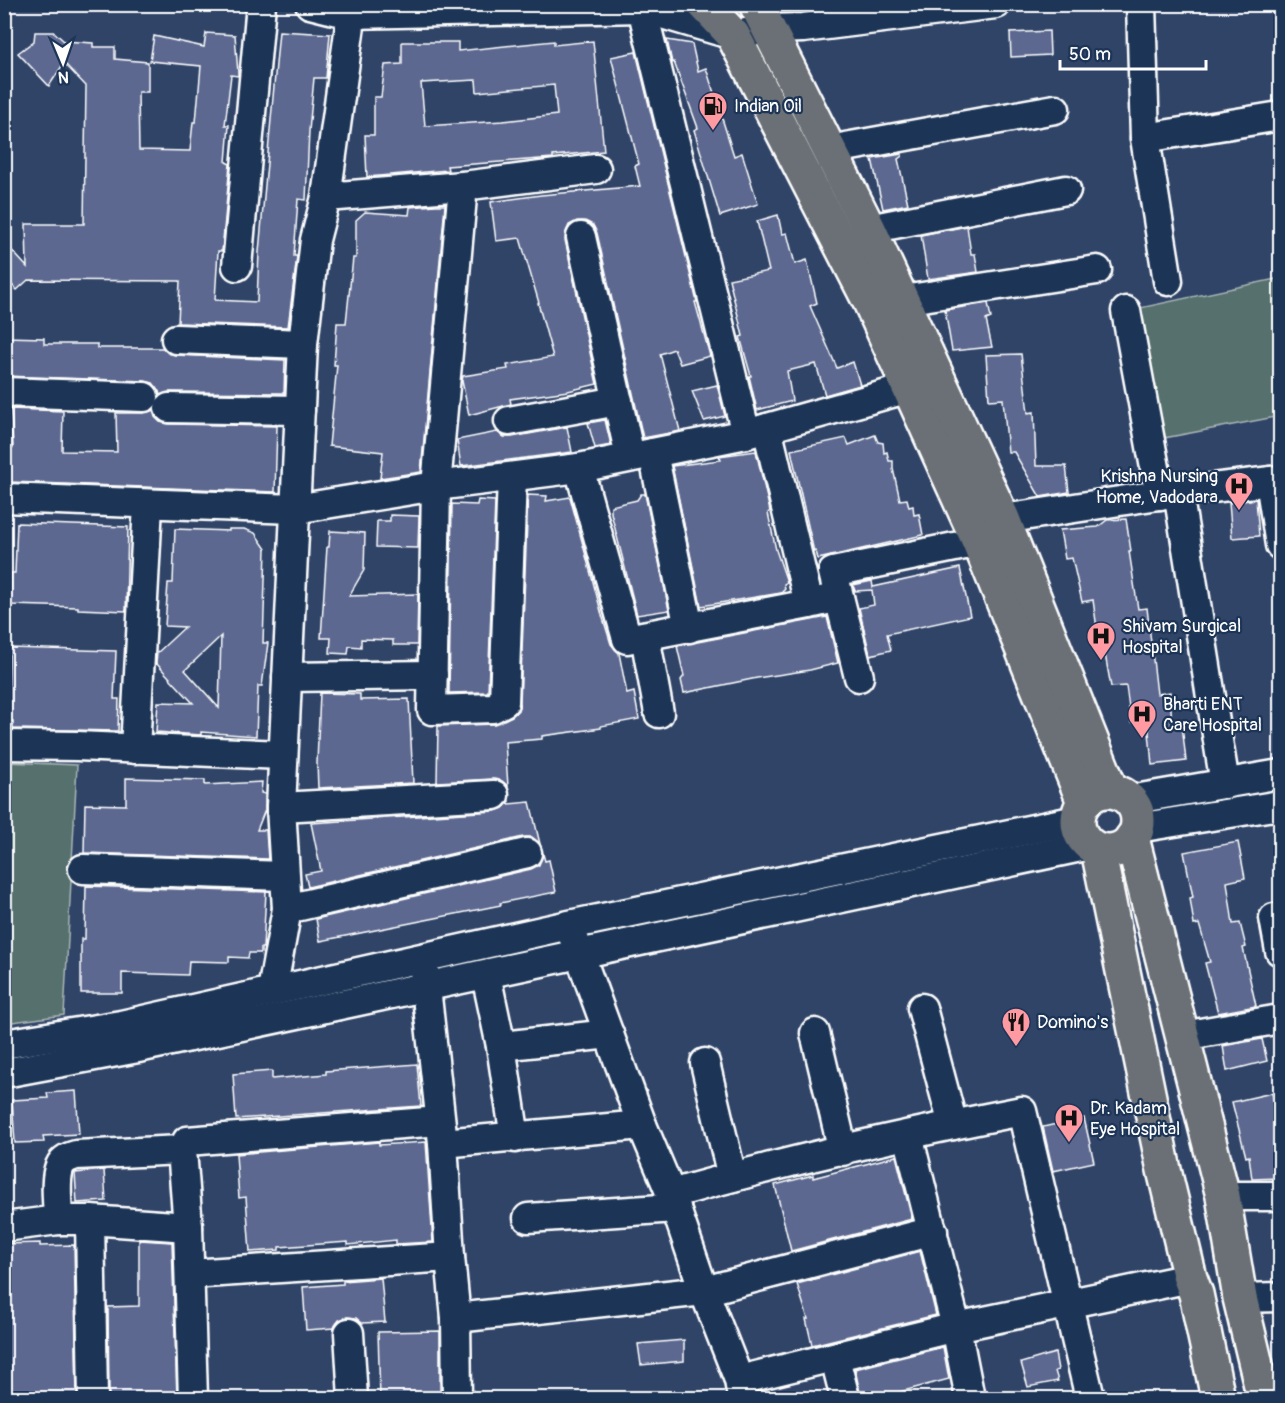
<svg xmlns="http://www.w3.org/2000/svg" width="1285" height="1403" viewBox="0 0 1285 1403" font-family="Pangolin,sans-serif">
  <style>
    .green { fill: #556f6d; stroke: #aab7b6; stroke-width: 1.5 }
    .building { fill: #5b6890; stroke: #fff; stroke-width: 1.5; fill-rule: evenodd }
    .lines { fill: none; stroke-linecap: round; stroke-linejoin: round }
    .minor-casing { stroke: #fff; stroke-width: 33 }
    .highway-casing { stroke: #fff; stroke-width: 38 }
    .minor { stroke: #1d3557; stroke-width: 28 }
    .highway { stroke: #6b6f75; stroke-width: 33 }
    .labels { text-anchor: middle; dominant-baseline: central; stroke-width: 4.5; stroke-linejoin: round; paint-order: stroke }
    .poi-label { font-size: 18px; fill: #fff; stroke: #1d3557; text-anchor: start }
  </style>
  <rect width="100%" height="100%" fill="#304468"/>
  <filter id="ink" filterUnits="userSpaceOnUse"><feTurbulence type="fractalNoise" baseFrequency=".0167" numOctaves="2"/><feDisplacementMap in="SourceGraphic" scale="12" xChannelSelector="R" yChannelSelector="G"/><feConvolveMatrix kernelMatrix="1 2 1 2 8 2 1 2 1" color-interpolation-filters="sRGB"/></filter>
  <g filter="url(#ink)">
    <g class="green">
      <path d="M1280,278V416L1148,441L1126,311Z"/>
      <path d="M4,762L77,765L64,1015L5,1023Z"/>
    </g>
    <g class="building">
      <path d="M778,4H835V7L781,12Z"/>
      <path d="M279,31L330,34L326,78H314L309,131L306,200L298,199L294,256H297L288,327L178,323L180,281L28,280L17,290L4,277V242L27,267L26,224H84L86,86L64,63L49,86L18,53L34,41L35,32H54L64,41L93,43V47H115V59L148,62V92H138L139,150L190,151L193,122H196L201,66L150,61L154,36L204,47L206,33L235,35L238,73V76L231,75L225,125H229L226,162L230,164L222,251H218L215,300L257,302L259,252Z"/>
      <path d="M1049,31L1050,55L1011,57L1010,33Z"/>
      <path d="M667,40L692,44L698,71L706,68L734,156L742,153L758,204L720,216L694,130L698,128L674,62L672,63Z"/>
      <path d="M554,41V45L593,41L604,151L553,156V158L447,166L448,170L367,177L365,135H374V97H381L385,65L402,64V42H458V51ZM476,80L477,92L554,85L557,115L503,121L425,126L421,83Z"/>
      <path d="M636,52L697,302H695L710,356L680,364L674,349L660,354L680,431L643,438L597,233L593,225L585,221H577L569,225L566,232L565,240L597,384L568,391L510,399L511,404L469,415L462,381L463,376L508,369L507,365L553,357L538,303H539L520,238L496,241L491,202L541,195L640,186L635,166L639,164L611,57Z"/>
      <path d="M902,154V156L898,159L908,204L883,209L872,159Z"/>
      <path d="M436,205H445L421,472L380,478L383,452L329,446L337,365H334L337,323H346L353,258H356V220L365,212L409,215L410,207Z"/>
      <path d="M778,215L782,234L787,233L795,264L807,260L817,303L810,306L837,368L853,362L860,385L825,395L816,364L787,371L792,401L757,410L749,376H751L740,337L743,336L729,279L769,271L757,221Z"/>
      <path d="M967,226L971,254H975L978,272L928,279L921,235Z"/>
      <path d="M988,303L991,318L986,320L992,347L952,351L945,310Z"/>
      <path d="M4,337L44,338V344H97V348H163L168,353L175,355L285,360L284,393L169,392L160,395L158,389L153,383L145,381L4,376Z"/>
      <path d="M1021,354L1028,413L1034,412L1036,466H1066L1069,492L1040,497L1014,452H1008L1003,399L989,400L986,355Z"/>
      <path d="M717,385L725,416L704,421L692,391Z"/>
      <path d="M11,409L63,411L62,451L117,452L116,413H143L153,410L155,417L160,422L169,424L277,426L275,492L10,482V448H13Z"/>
      <path d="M605,420L611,445L595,448L588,423Z"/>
      <path d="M567,427L572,452L461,466L457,440L497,432L504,437H512Z"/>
      <path d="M875,435L878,442L883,443L884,453L887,452L889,461H893V469L900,500L907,499L909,507L913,506L914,515L919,514L923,535L818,559L816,551L814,552L791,450L846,438L849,445Z"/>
      <path d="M756,451L770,511L768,513L776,550L787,582L784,584L785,589L781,593L701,606L672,466L721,460L719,456Z"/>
      <path d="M641,494H645L669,610L637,615L611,513V506L637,500Z"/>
      <path d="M528,495L547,496L546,501L570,497L602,615L611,644L619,653L627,694L634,692L639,719L601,726V728L542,736V739L505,742L508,786L502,781L493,779L437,782L438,726L494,724L512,716L518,710L520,703Z"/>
      <path d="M1256,499L1259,536L1232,538L1229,503Z"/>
      <path d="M478,500L495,501L488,692L449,693L452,504L477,505Z"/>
      <path d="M390,515L419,516L418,548L376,547L377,521H390Z"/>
      <path d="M1126,519L1131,551H1129L1138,609L1147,608L1157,694L1170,692L1172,726L1182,725L1186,761L1152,765L1148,721L1131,723L1126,686L1111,687L1103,643H1099L1093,600L1082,602L1072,558L1065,559L1060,530L1098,527L1107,520Z"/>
      <path d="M17,523L128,527L126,611L78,609V607L10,605L11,573H15Z"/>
      <path d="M175,529L229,531V529H244L255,533L266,549L263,643H268L262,686H258L256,736L201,732V735L156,732L158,702L193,703L156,663L157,653L185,627L165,626L168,583H173ZM221,636L219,708L185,670Z"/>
      <path d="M330,531L365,533L364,570L349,596L418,594L417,645H393V640L361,639V647L349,646L348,654L330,653L331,638H321L327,547H329Z"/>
      <path d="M960,568L970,616L887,634L891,650L870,655L859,608L874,605L872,590L855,591L853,585L872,581L873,587Z"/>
      <path d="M827,617L838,663L810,670L757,678L684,693L681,680L684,676L677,646Z"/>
      <path d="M9,648L116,651L114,699H119L118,731L13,729V721H4L5,695H8Z"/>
      <path d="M320,693L360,694V700L409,699L413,783L318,788L317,763Z"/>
      <path d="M126,778L205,780V785L262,782L261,793L265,794V810L257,830H266L268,859L84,853L85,804L126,805Z"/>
      <path d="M509,802V804L530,802L540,844L532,837H523L308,887L305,874L321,871L311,823L495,811L503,808Z"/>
      <path d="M1238,842L1245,878L1227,882L1233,924L1240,923L1246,947L1243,948L1256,1006L1218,1013L1205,963L1210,962L1199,924L1194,925L1190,898L1193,897L1184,852Z"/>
      <path d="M543,854L545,861L549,860L556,892L500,903L501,905L320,941L316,919L531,869L539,865Z"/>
      <path d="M86,886L266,892L263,948H261V953H249L248,958L229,957V962L189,961L188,975L122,973V993H81V939H85Z"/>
      <path d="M1262,1039L1267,1061L1227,1071L1223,1046Z"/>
      <path d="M417,1064L421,1106L236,1119L233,1074L272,1071V1079L326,1074V1071Z"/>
      <path d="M76,1091L79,1134L43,1136L44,1142L15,1143L12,1100L48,1098L47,1093Z"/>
      <path d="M1272,1093L1279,1120H1277L1281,1138V1178L1252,1179L1249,1156L1246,1157L1232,1102Z"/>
      <path d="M1084,1118L1094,1162L1053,1171L1043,1127Z"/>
      <path d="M379,1142V1145L426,1142L433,1242L396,1244V1240L348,1245V1242L279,1247V1250L250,1252L246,1197L239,1198L236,1154Z"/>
      <path d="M896,1156L912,1219L791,1251L775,1185L813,1175V1178Z"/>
      <path d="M104,1170L106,1201L77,1203L75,1173Z"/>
      <path d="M139,1240L172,1242L177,1398H109L108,1307L139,1306Z"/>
      <path d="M40,1243V1246L74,1245L77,1398H4V1244Z"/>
      <path d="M920,1251L936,1315L812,1345L806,1319H808L797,1284Z"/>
      <path d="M381,1278L385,1322L362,1323L356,1318L347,1317L339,1320L334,1328L306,1330L303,1287L343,1284V1281Z"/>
      <path d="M440,1331V1397L380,1398L378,1332Z"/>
      <path d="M684,1340V1361L641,1365L638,1344Z"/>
      <path d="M943,1347L949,1379L892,1394L861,1398L855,1369Z"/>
      <path d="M1055,1353L1058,1370L1055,1371L1058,1381L1028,1387L1021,1363Z"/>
    </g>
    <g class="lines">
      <g class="minor-casing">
        <g id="minor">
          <path d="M310,4L350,14L642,8L733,35L770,29L803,28L996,4"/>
          <path d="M1141,4L1145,138L1168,281"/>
          <path d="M642,8L746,434"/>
          <path d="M1145,138L1280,116"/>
          <path d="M829,150L1055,109"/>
          <path d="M463,186L436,486L432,710L493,708L504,702L512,477"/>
          <path d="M326,197L463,186L596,169"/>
          <path d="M869,229L1066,190"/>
          <path d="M581,237L630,456"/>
          <path d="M237,266L261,4"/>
          <path d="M903,300L1097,270"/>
          <path d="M1126,311L1160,495"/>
          <path d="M176,339L303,344"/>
          <path d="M4,392L144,397"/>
          <path d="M169,408L300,410"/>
          <path d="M509,421L618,401"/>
          <path d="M653,453L689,628"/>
          <path d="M579,468L627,639L809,604L767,428"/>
          <path d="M1270,481L1280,545"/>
          <path d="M1178,492L1225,784"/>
          <path d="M4,498L295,509L436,486L579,468L746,434L909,388"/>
          <path d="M1003,519L1178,492L1280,480"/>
          <path d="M839,597L859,677"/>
          <path d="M809,604L839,597L833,572L979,542"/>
          <path d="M645,636L659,713"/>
          <path d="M287,677L433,675"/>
          <path d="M4,745L77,746L283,755"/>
          <path d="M135,749L148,505"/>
          <path d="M1129,800L1280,774"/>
          <path d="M281,807L494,795"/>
          <path d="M1137,828L1280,805"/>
          <path d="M83,869L284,876"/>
          <path d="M287,909L527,853"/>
          <path d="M1280,917L1274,918L1280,951"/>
          <path d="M573,936L642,1125L671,1194L704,1291L739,1380L742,1398"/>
          <path d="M424,969L443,1143L450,1257L456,1318L457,1398"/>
          <path d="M486,975L501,1046L515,1138"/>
          <path d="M272,991L287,909L281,807L303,344L315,240L326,197L353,4"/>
          <path d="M922,1008L953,1125"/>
          <path d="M815,1033L843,1151"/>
          <path d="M1183,1036L1280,1019"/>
          <path d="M4,1044L121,1025L569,925L1077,820"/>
          <path d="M501,1046L609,1034"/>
          <path d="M705,1063L732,1177"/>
          <path d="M4,1073L138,1048L1090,845"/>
          <path d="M908,1135L956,1327L970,1398"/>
          <path d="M443,1143L642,1125"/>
          <path d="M671,1194C786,1161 904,1134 1022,1111L1090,1398"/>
          <path d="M1223,1196H1280"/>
          <path d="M528,1218L676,1208"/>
          <path d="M58,1220C58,1206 54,1179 60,1166C63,1159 69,1157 76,1155L182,1150"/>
          <path d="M90,1220L93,1398"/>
          <path d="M4,1227L58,1220H90L188,1227"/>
          <path d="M190,1274L450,1257"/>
          <path d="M1240,1298L1280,1297"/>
          <path d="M456,1318L704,1291L933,1231"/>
          <path d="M349,1333L353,1398"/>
          <path d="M835,1358L845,1398"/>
          <path d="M739,1380L956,1327L1190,1278"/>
          <path d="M193,1398L188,1227L182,1150L187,1141L440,1121"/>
        </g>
      </g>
      <g class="highway-casing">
        <g id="highway">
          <path d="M704,4L733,35L870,302L979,542L1084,802"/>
          <path d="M756,4L869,229L1003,519L1111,790"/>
          <circle cx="1108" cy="821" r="30"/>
          <path d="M1132,838L1223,1196L1240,1298L1264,1398"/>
          <path d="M1098,850L1164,1170L1190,1278L1196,1294L1218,1398"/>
        </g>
      </g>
      <use href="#minor" class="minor"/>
      <use href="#highway" class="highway"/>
    </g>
  </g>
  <defs>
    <g id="fuel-pin" transform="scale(1.5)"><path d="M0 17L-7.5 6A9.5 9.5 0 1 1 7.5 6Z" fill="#ff9aa2" stroke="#1d3557"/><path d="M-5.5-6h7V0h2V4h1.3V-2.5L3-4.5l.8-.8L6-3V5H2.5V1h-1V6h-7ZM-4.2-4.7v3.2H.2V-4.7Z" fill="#111"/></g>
    <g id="hospital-pin" transform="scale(1.5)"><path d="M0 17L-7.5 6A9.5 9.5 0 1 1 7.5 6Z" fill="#ff9aa2" stroke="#1d3557"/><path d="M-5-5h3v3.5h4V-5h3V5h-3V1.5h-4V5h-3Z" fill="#111"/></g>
    <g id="restaurant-pin" transform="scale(1.5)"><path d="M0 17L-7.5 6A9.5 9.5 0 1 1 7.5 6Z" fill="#ff9aa2" stroke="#1d3557"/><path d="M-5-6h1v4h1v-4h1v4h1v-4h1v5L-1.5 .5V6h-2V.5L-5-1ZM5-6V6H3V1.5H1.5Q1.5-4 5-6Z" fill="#111"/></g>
  </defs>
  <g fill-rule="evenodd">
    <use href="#fuel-pin" x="713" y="106"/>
    <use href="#hospital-pin" x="1239" y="486"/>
    <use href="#hospital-pin" x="1101" y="636"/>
    <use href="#hospital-pin" x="1142" y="714"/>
    <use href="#restaurant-pin" x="1016" y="1022"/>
    <use href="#hospital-pin" x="1069" y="1118"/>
  </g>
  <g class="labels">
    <g class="poi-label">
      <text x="734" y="106">Indian Oil</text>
      <text x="1218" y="476" text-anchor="end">Krishna Nursing<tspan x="1218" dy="21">Home, Vadodara</tspan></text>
      <text x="1122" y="626">Shivam Surgical<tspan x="1122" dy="21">Hospital</tspan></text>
      <text x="1163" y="704">Bharti ENT<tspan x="1163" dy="21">Care Hospital</tspan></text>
      <text x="1037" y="1022">Domino's</text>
      <text x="1090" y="1108">Dr. Kadam<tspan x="1090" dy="21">Eye Hospital</tspan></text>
    </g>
  </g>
  <rect width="1285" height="1403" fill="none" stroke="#1d3557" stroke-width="24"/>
  <rect x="12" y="12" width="1261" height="1379" fill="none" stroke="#fff" stroke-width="2" filter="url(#ink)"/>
  <g transform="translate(63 63) rotate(178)" stroke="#1d3557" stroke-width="4.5" paint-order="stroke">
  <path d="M0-4.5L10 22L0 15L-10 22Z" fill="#ffffff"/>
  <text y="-9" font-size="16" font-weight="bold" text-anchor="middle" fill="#ffffff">N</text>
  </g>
  <path d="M1060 60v9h146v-9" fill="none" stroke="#ffffff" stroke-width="3"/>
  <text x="1069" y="60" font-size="18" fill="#ffffff" stroke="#1d3557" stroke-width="4.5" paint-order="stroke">50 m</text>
</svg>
